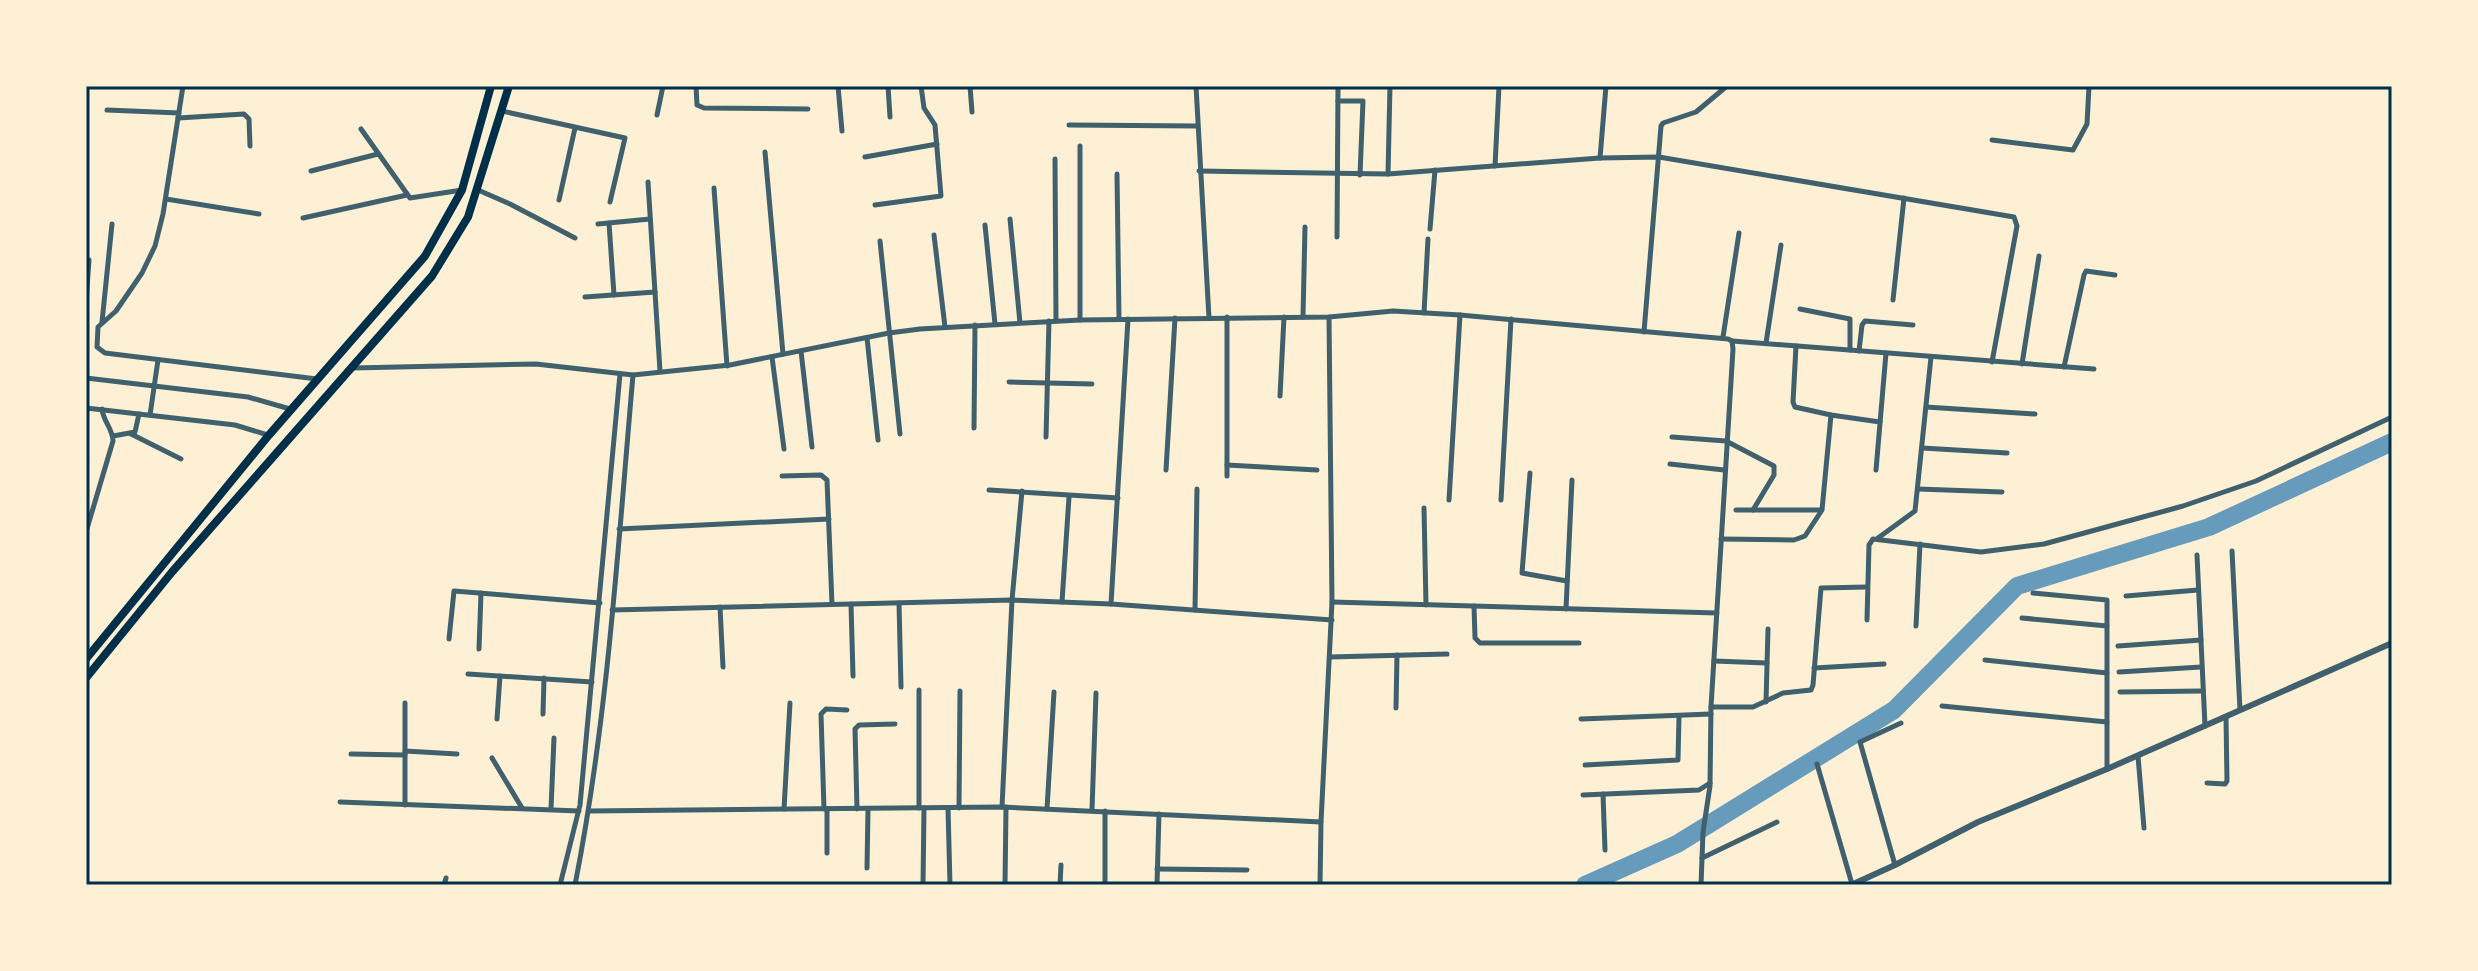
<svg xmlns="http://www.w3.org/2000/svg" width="2478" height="971" viewBox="0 0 2478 971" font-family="Roboto,sans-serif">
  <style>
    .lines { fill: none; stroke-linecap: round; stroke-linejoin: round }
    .river { stroke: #669bbc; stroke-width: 18 }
    .minor { stroke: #3f606c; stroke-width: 5 }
    .tertiary { stroke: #3f606c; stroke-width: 6 }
    .trunk { stroke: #003049; stroke-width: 8 }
    .neatline { fill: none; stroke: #003049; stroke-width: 3 }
  </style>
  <rect width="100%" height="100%" fill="#fdf0d5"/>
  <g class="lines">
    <path class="river" d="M1585,885L1677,844L1894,710L2017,586L2209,527L2392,442"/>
    <g class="minor">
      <path d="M183,86L163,214L155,246L142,273L116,311L98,327L97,347L105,353L317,379"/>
      <path d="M696,86L697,105L704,108L808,109"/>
      <path d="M838,86L842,131"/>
      <path d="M888,86L890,117"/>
      <path d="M970,86L972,112"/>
      <path d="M1148,86H1152"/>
      <path d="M1196,86L1209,318"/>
      <path d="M1338,101H1363L1360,175"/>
      <path d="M107,110L179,113"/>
      <path d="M502,111L625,138L610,202"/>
      <path d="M657,115L663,86"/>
      <path d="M178,118L244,114L249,119L250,146"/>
      <path d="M1069,125L1197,126"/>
      <path d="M361,129L410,198L462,190"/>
      <path d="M1992,140L2073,150L2087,124L2089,86"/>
      <path d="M1080,146V320"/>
      <path d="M765,152L783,354"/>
      <path d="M865,157L937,144"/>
      <path d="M1600,158L1606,86"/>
      <path d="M1055,159L1056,321"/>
      <path d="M1495,166L1499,86"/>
      <path d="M311,171L378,154"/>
      <path d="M1199,171L1388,174L1600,158L1659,157L2014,217L2017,226L1992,362"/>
      <path d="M1117,174L1119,319"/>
      <path d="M1388,174L1390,86"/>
      <path d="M648,182L660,371"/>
      <path d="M714,188L727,366"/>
      <path d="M478,190L510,204L575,238"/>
      <path d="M166,199L259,214"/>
      <path d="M559,200L575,128"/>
      <path d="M875,205L941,196L935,125L924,108L921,86"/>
      <path d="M303,218L407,195"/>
      <path d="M1010,219L1020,323"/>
      <path d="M609,223L614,295"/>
      <path d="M598,224L650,219"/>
      <path d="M985,225L995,324"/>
      <path d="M1430,229L1435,170"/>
      <path d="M934,235L945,327"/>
      <path d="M1337,237L1338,86"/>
      <path d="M880,241L900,434"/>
      <path d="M585,297L655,292"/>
      <path d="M1893,300L1904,198"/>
      <path d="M86,302L89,260"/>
      <path d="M1800,309L1850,319V350"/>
      <path d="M1424,313L1428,239"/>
      <path d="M1303,317L1305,227"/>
      <path d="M102,322L112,224"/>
      <path d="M1644,332L1661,126L1663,123L1696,112L1727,86"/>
      <path d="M1723,337L1739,233"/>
      <path d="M867,338L878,440"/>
      <path d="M1732,341L2094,369"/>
      <path d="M1766,343L1781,245"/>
      <path d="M1796,346L1793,402L1795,407L1831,415L1880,422"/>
      <path d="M801,351L812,447"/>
      <path d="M1859,351L1862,325L1865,321L1913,325"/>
      <path d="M772,357L784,449"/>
      <path d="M2022,364L2039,256"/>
      <path d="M2064,367L2084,275L2086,271L2115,275"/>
      <path d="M353,368L536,364L633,375L730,365L889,333L920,329L1080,320L1329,317L1393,311L1460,315L1728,339L1732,341L1733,349L1711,707L1710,786L1703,832L1701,885"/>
      <path d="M86,378L248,397L290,409"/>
      <path d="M1009,382L1092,384"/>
      <path d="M1280,396L1284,317"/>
      <path d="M1926,407L2035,414"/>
      <path d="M86,408L235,425L268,435"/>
      <path d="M150,415L158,360"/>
      <path d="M974,428L975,325"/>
      <path d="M131,434L181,459"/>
      <path d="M113,436L135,432L139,414"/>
      <path d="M1046,437L1049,321"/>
      <path d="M1672,437L1726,441L1774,466V475L1753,510"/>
      <path d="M1922,448L2007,453"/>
      <path d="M1670,464L1724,470"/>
      <path d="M1227,465L1317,470"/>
      <path d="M1166,470L1175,318"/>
      <path d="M1876,470L1886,353"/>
      <path d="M1530,473L1522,573L1567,581"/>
      <path d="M782,476L821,475L827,480L832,604"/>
      <path d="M1227,476V317"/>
      <path d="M1918,489L2002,492"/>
      <path d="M989,490L1118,498"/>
      <path d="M1449,500L1460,315"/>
      <path d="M1501,500L1511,319"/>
      <path d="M1424,508L1426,605"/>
      <path d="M1736,510H1821"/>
      <path d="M619,529L829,519"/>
      <path d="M86,532L113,441C113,429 103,421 102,409"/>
      <path d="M1878,538L1915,511L1931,357"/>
      <path d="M1721,539L1794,540L1805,536L1822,510L1831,415"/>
      <path d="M2232,551L2240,710"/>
      <path d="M2197,555L2205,726"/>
      <path d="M2033,593L2107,600V769"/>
      <path d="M2126,596L2198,590"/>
      <path d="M1062,602L1069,497"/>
      <path d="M1332,602L1717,613"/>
      <path d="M899,603L901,687"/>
      <path d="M851,604L853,676"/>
      <path d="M1111,604L1128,319"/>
      <path d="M1474,606L1475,638L1480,643H1579"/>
      <path d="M720,607L723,667"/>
      <path d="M1566,609L1572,480"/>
      <path d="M612,610L1012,600L1111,604L1332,620"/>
      <path d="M1195,610L1197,489"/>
      <path d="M2022,618L2107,626"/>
      <path d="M1867,620L1869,545L1873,539L1981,552L2044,544L2183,506L2256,481L2392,417"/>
      <path d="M1916,626L1920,544"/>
      <path d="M449,639L454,591L600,603"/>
      <path d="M2118,646L2201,640"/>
      <path d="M479,649L481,593"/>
      <path d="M1330,657L1447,654"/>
      <path d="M1985,660L2107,673"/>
      <path d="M1714,661L1767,663"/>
      <path d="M1814,668L1884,664"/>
      <path d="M2119,672L2201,667"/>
      <path d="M468,674L592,682"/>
      <path d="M919,690V808"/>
      <path d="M2120,692L2203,691"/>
      <path d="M1766,702L1768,629"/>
      <path d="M1942,706L2107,722"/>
      <path d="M1711,707H1753L1783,693L1811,690L1813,685L1821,588L1867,587"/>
      <path d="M1396,708L1397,655"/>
      <path d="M543,714L544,678"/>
      <path d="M497,719L500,676"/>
      <path d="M1581,719L1711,714"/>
      <path d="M405,751L457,754"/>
      <path d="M351,754L405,755"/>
      <path d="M2138,756L2144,828"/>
      <path d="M492,758L522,808"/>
      <path d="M1817,764L1852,884"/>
      <path d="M1585,765L1678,760L1679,716"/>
      <path d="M2207,783L2225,784L2227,781L2226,717"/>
      <path d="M1603,794L1605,850"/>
      <path d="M1583,795L1699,790L1710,783"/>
      <path d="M340,802L579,811"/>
      <path d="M405,805V703"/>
      <path d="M1002,807L1012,600L1022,491"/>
      <path d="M948,808L950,885"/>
      <path d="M959,808L960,691"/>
      <path d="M551,809L554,738"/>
      <path d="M784,809L790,703"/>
      <path d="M824,809L821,714L826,709L847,710"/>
      <path d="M857,809L855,729L859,725L895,724"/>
      <path d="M1047,809L1054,692"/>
      <path d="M1092,810L1096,693"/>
      <path d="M589,811L1002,807L1321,822"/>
      <path d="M827,853V809"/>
      <path d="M1702,858L1777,822"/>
      <path d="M1895,865L1860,742L1901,723"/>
      <path d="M867,868L868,809"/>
      <path d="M1157,869L1247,870"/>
      <path d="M444,885L446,878"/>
      <path d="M560,885L580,805L620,374"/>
      <path d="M575,885C608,717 618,545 633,375"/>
      <path d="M923,885L924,808"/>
      <path d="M1005,885L1006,807"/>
      <path d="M1060,885L1061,865"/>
      <path d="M1105,885V811"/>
      <path d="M1157,885L1159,814"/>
      <path d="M1320,885L1321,822L1332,602L1329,317"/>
    </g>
    <path class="tertiary" d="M1851,885L1895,865L1978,822L2107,769L2392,643"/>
    <g class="trunk">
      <path d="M86,659L269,435L425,256L462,190L491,86"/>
      <path d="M86,678L172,572L432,276L468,217L509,86"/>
    </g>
  </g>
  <rect width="2478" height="971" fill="none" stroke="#fdf0d5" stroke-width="176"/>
  <rect x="88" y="88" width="2302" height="795" class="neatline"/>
</svg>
